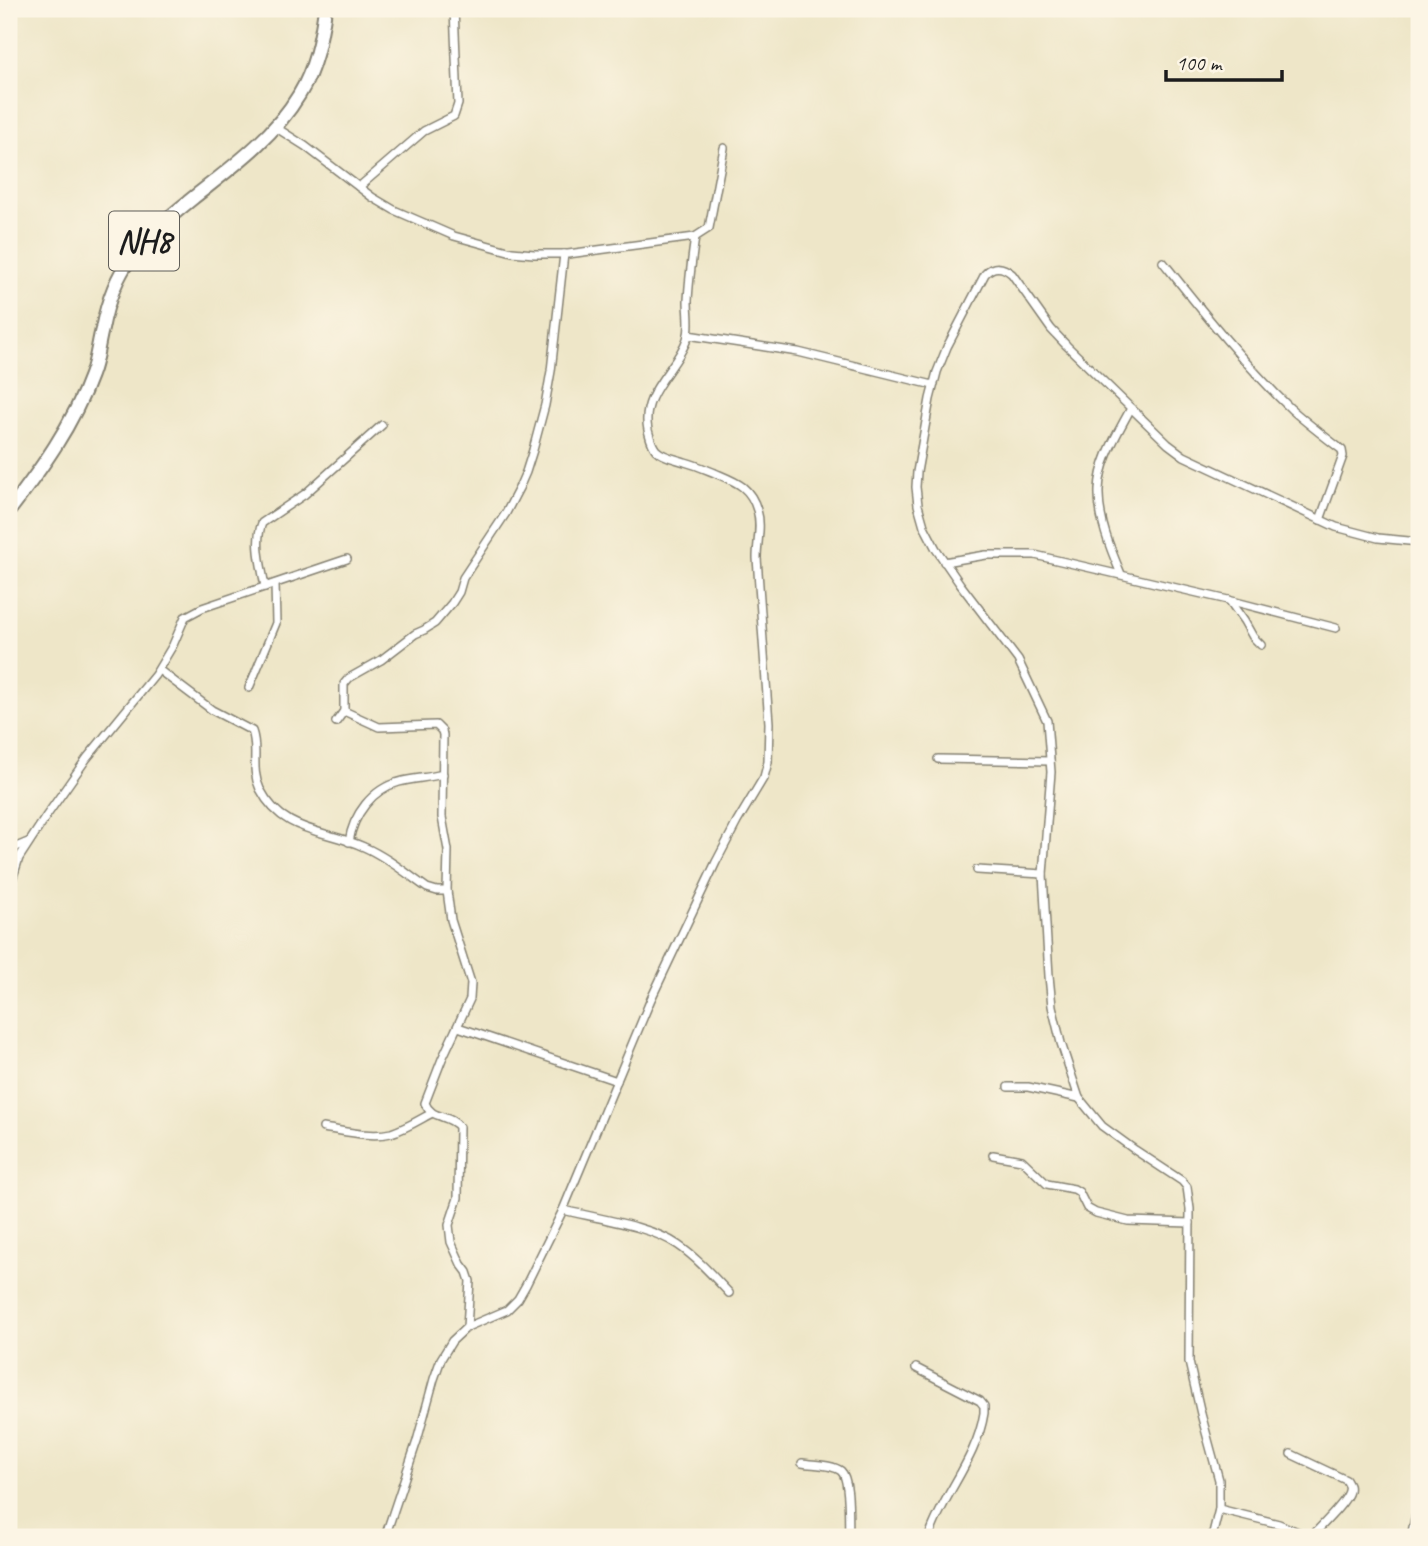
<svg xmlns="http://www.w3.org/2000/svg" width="1428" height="1546" viewBox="0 0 1428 1546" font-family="Caveat,sans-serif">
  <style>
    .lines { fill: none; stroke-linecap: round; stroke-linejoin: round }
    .street-casing { stroke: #858172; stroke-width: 10 }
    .highway-casing { stroke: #858172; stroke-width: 16 }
    .street { stroke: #fff; stroke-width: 7 }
    .highway { stroke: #fff; stroke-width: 12 }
    .labels { text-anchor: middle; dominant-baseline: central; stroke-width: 5; stroke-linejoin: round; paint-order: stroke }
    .shield { fill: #fcf5e5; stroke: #5f5d58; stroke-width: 2 }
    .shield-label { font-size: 33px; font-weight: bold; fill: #1c1c1c }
  </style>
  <rect width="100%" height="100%" fill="#fcf5e5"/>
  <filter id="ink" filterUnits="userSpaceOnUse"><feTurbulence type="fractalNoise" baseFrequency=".0143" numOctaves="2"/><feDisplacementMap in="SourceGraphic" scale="14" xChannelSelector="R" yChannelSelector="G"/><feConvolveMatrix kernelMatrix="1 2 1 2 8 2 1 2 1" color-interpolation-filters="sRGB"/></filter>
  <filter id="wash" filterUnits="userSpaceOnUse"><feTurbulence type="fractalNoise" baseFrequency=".00686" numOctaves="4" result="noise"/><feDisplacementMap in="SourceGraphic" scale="28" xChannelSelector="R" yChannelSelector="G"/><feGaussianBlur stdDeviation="1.57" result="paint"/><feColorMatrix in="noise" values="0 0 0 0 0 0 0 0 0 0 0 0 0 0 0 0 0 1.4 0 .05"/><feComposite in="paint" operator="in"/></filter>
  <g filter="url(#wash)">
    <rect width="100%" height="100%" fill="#eee6c8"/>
  </g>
  <g filter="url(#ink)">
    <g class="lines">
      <g class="street-casing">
        <g id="street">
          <path d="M275,127L305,146L372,197L394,210L454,236L512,252L534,254H568L695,237L709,228L724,148"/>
          <path d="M359,187L424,131L454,116L458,104L454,9"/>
          <path d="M1163,262C1203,312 1244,364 1291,409C1307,423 1325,437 1342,450L1343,456L1320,520"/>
          <path d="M688,335L798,352L933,385"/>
          <path d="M944,562L986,555H1035L1228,600L1336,628"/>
          <path d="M1121,574C1110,548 1098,519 1099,490C1100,460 1118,433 1131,408"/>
          <path d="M265,587C262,567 254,543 262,523L305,494L382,425"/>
          <path d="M1229,600L1244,621L1253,637L1261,645"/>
          <path d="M159,670L212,710L252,731C259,749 250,768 260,789C283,834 325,829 364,847C387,857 407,874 427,888L437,891H447"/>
          <path d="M249,688L276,623L275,584"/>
          <path d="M344,711L379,727L436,725L442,731L443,735L442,817L448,850L447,891L451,920L471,983L470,999L442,1059L425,1103C431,1120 450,1114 459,1127L458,1198L449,1225L451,1242L461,1264L467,1272L470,1281L467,1327"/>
          <path d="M336,722L344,711V684L349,678L381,660L415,634L424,630L435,623L452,603L459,592L463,578L506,513L519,488L526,472L533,450L545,405L551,371L564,254"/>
          <path d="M938,759L1050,761"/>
          <path d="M349,842C353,815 372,789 399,782C414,778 428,778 443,774"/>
          <path d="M9,850L28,842"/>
          <path d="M977,870L1043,874"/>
          <path d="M9,889L19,858L47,815L87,758L155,675L173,645L185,617L202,608L347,559"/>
          <path d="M458,1027L617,1081"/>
          <path d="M1008,1087H1028L1079,1098"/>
          <path d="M323,1128C344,1131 370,1138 391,1133C405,1129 419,1120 432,1113"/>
          <path d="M9,1138L13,1160L9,1184"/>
          <path d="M993,1155L1022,1160L1047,1184L1074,1189L1079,1192L1087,1208L1096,1213L1128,1221L1190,1223"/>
          <path d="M563,1210C596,1218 651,1226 678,1245C697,1258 713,1276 729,1293"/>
          <path d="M916,1368L980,1401L984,1406V1413C977,1459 943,1494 929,1537"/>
          <path d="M1291,1454L1346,1480C1349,1485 1350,1486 1349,1491C1347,1502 1319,1528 1311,1537"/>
          <path d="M802,1463C813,1465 832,1464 841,1471C851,1480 848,1523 849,1537"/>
          <path d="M1219,1509L1279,1524L1310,1537"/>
          <path d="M385,1537L417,1441L434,1379L441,1359L452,1341L467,1327L507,1310L518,1299L526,1285L563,1210L651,999L716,862L737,822L764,777L768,762L769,723L757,558C757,542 762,525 757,510C750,486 736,482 715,473C705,469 696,465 685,462C676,459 663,457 656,450C651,444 650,437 648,430C640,393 677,369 687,339C691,327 688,313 688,301C689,280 692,258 695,237"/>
          <path d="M1212,1537L1219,1509V1480L1201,1414L1189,1362L1190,1209L1187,1187L1182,1181L1135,1150L1102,1126L1079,1098L1061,1043L1052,1006L1049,976L1043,874L1051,772L1047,721L1018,660L960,584L936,549L924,526L918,505L916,487L917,472L930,399L937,372L947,347L985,274C993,265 1003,266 1012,274L1051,329L1067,346L1168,444L1184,456L1336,527L1378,538L1419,542"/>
          <path d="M1411,1537L1419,1499"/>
        </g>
      </g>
      <g class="highway-casing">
        <path id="highway" d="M9,511C41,469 73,425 91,375C97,360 98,344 102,329C107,303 116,277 132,256C149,233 172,215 193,198C231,168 274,137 299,95C315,69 321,38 325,9"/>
      </g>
      <use href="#street" class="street"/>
      <use href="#highway" class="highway"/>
    </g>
  </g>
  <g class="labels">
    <rect class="shield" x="109" y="211.5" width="70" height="59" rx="5"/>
    <g class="shield-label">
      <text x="144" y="241">NH8</text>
    </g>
  </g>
  <rect width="1428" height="1546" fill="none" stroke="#fcf5e5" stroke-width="35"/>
  <path d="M1166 70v10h116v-10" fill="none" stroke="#1c1c1c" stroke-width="3.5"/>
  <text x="1176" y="70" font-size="21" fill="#1c1c1c" stroke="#fcf5e5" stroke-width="5" paint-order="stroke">100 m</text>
</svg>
